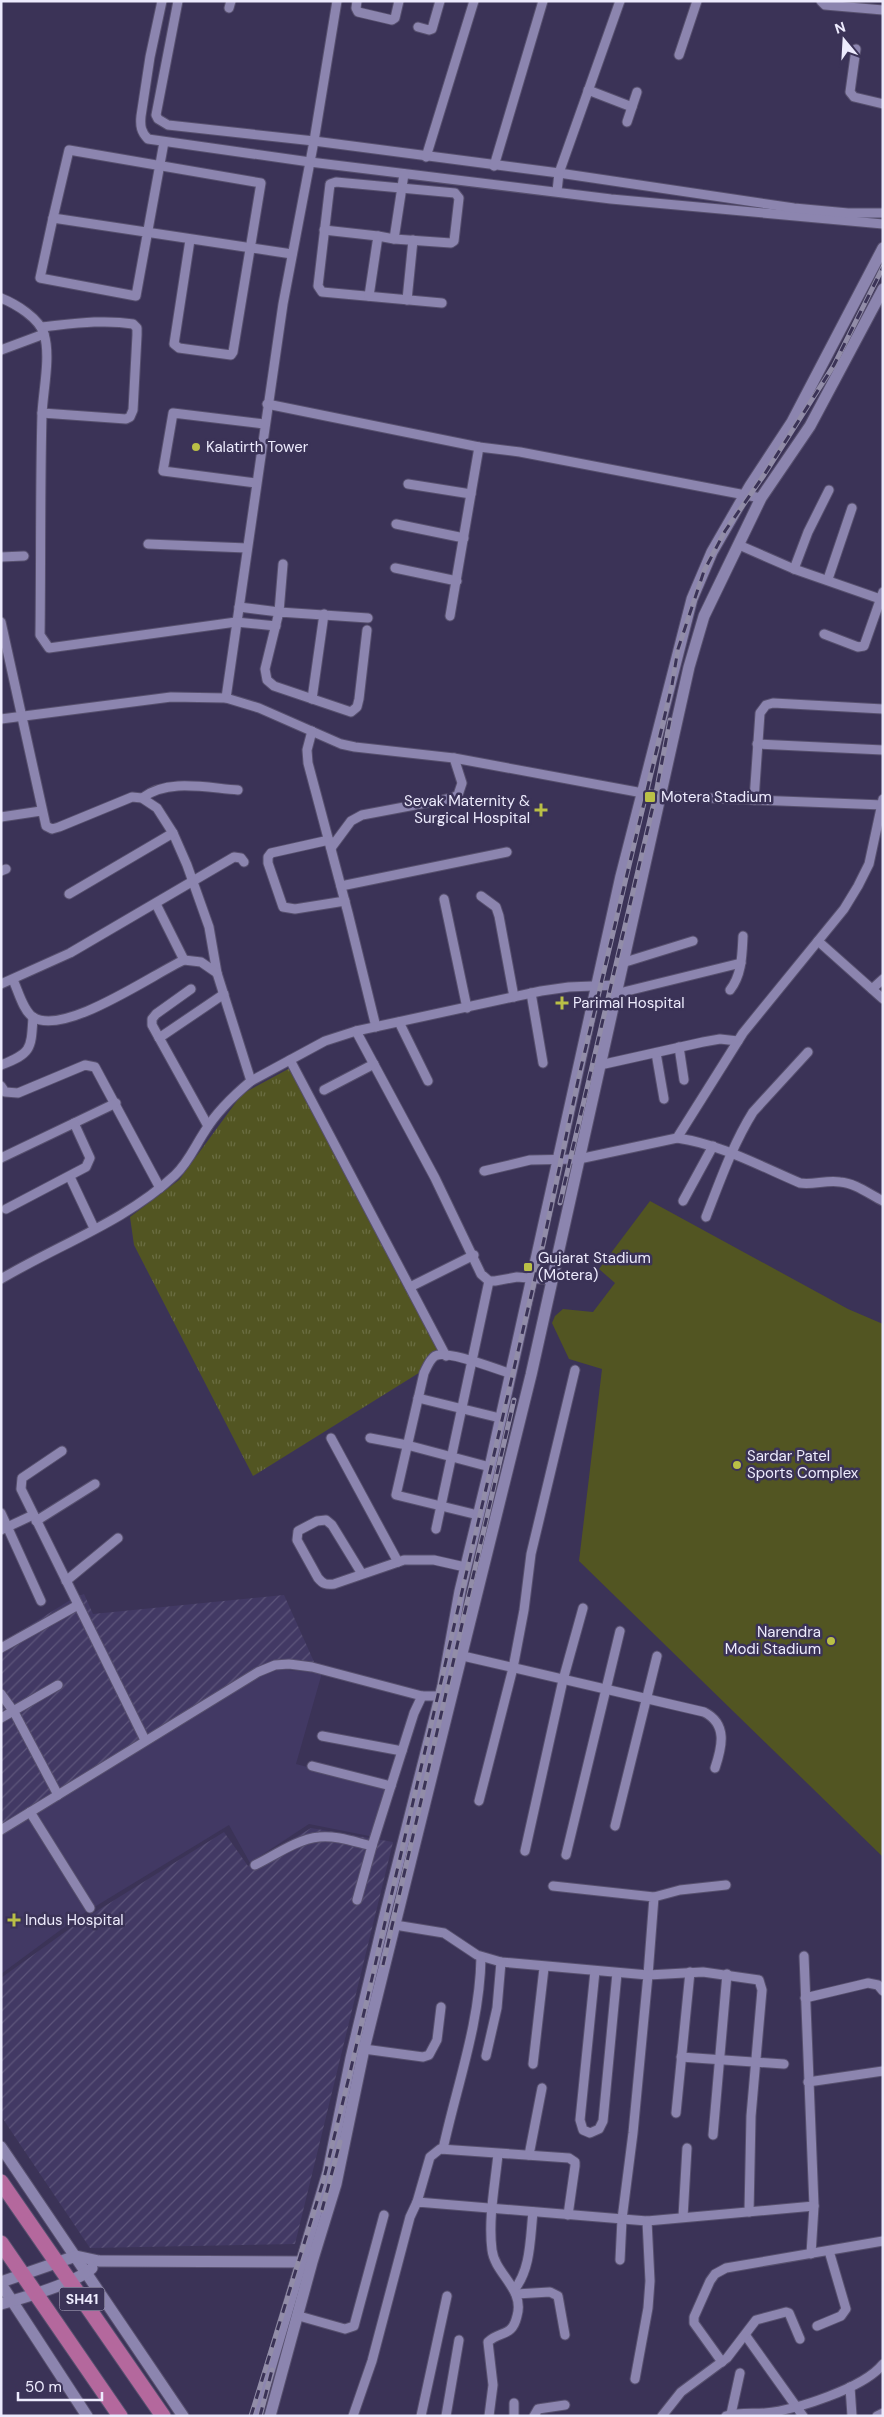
<svg xmlns="http://www.w3.org/2000/svg" width="884" height="2417" viewBox="0 0 884 2417" font-family="'DM Sans',sans-serif">
  <style>
    .built { fill: #423964 }
    .industrial { fill: url(#industrial-furrows) }
    .grass { fill: #525522 }
    .park { fill: url(#park-tufts) }
    .lines { fill: none; stroke-linecap: round; stroke-linejoin: round }
    .minor-casing { stroke: #57506e; stroke-width: 11 }
    .tertiary-casing { stroke: #57506e; stroke-width: 13 }
    .primary-casing { stroke: #57506e; stroke-width: 17 }
    .minor { stroke: #8c85af; stroke-width: 9 }
    .tertiary { stroke: #8c85af; stroke-width: 11 }
    .primary { stroke: #b4689d; stroke-width: 15 }
    .rail-casing { stroke: #928da8; stroke-width: 5 }
    .rail { stroke: #3b3357; stroke-width: 3; stroke-dasharray: 9; stroke-linecap: butt }
    .poi-dot { fill: #bac046; stroke: #3b3357; stroke-width: 2 }
    .labels { text-anchor: middle; dominant-baseline: central; stroke-width: 5; stroke-linejoin: round; paint-order: stroke }
    .shield { fill: #3b3357; stroke: #b8b4cb; stroke-width: 1 }
    .shield-label { font-size: 14px; font-weight: bold; fill: #edebfd }
    .poi-label { font-size: 15px; fill: #edebfd; stroke: #3b3357; text-anchor: start }
  </style>
  <defs>
    <pattern id="industrial-furrows" width="10" height="10" patternUnits="userSpaceOnUse" patternTransform="scale(1.25)"><rect width="10" height="10" fill="#423964"/><path d="M-1 1l2-2M0 10L10 0M9 11l2-2" fill="none" stroke="#5e567b"/></pattern>
    <pattern id="park-tufts" width="24" height="20" patternUnits="userSpaceOnUse" patternTransform="scale(1.25)"><rect width="24" height="20" fill="#525522"/><path d="M3 7l-1-3M5 7V3M7 7l1-3M15 17l-1-3M17 17v-4M19 17l1-3" fill="none" stroke="#6b6e43"/></pattern>
  </defs>
  <rect width="100%" height="100%" fill="#3b3357"/>
  <path class="built" d="M277,1669L322,1673L296,1764L388,1788L374,1837L309,1824L250,1863L229,1825L78,1917L1,1974V1835L259,1676Z"/>
  <g class="industrial">
    <path d="M84,1594L93,1614L284,1595L315,1664L275,1662L1,1826V1643L72,1599Z"/>
    <path d="M311,1828L393,1842L295,2244L90,2248L1,2116V1978L79,1922L224,1832L248,1866Z"/>
  </g>
  <path class="grass" d="M650,1201L848,1309L883,1324V1857L579,1561L602,1369L569,1359L552,1323L555,1316L563,1309L593,1312L615,1283L599,1269Z"/>
  <path class="park" d="M292,1067L446,1348L422,1371L253,1476L134,1245L130,1217L179,1180L242,1094Z"/>
  <g class="lines">
    <g class="minor-casing">
      <g id="minor">
        <path d="M162,1L150,57L141,116C140,126 141,132 148,139L310,162L611,199L883,224"/>
        <path d="M178,1L156,115L158,119L168,125L314,141L559,173L794,208L848,213H883"/>
        <path d="M337,1L314,141L283,304L226,698L259,708L341,744L355,747L454,758L659,796L883,805"/>
        <path d="M357,1L356,8L358,12L392,20L395,18L399,1"/>
        <path d="M821,1L825,5L883,10"/>
        <path d="M229,8L231,1"/>
        <path d="M418,27L429,30L432,29L440,1"/>
        <path d="M856,49L850,92L854,97L883,104"/>
        <path d="M679,55L697,1"/>
        <path d="M588,90L632,107"/>
        <path d="M627,122L637,92"/>
        <path d="M164,142L136,296L40,278L53,218L292,254"/>
        <path d="M426,157L474,1"/>
        <path d="M494,166L543,1"/>
        <path d="M557,191L559,173L620,1"/>
        <path d="M53,218L69,150L261,183L233,352L231,355L179,348L174,344L190,240"/>
        <path d="M324,230L378,236"/>
        <path d="M394,239L451,243L454,241L459,198L455,193L336,182L330,184L318,286L322,292L442,303"/>
        <path d="M369,296L378,236L394,239L404,174"/>
        <path d="M1,298C16,304 39,318 44,334C51,356 43,391 42,414C40,487 41,561 40,635L49,648L236,622L276,626"/>
        <path d="M407,300L413,240"/>
        <path d="M41,327C71,324 103,319 133,324L137,328V335L133,410L130,417L126,419L42,413"/>
        <path d="M1,350L44,334"/>
        <path d="M267,404L479,447L520,452L761,498"/>
        <path d="M256,483L163,471L173,413L264,424"/>
        <path d="M408,484L471,494"/>
        <path d="M396,524L464,538"/>
        <path d="M148,544L247,548"/>
        <path d="M739,545L794,569L883,600"/>
        <path d="M1,557L24,556"/>
        <path d="M395,568L457,581"/>
        <path d="M794,569L808,532L829,490"/>
        <path d="M828,579L852,508"/>
        <path d="M239,607L279,612L283,564"/>
        <path d="M450,616L479,447"/>
        <path d="M1,622L46,826L52,829L59,827L132,797L142,798L157,808L173,833L187,865L209,927L217,973L251,1081C233,1096 217,1111 205,1131C195,1146 188,1163 175,1175C126,1221 58,1245 1,1279"/>
        <path d="M367,630L359,699L357,707L351,712L274,686L267,680L265,669L279,612L368,618"/>
        <path d="M824,634L858,647L864,646L883,592"/>
        <path d="M312,699L324,614"/>
        <path d="M1,719L171,697L226,698"/>
        <path d="M312,731L307,750L308,763L348,913L376,1027"/>
        <path d="M757,744L883,750"/>
        <path d="M142,798C168,778 207,788 238,790"/>
        <path d="M754,800L760,713L766,705L773,703L883,709"/>
        <path d="M1,817L41,811"/>
        <path d="M329,840L271,853L268,857V863L283,907L295,909L345,901"/>
        <path d="M331,848L351,821L362,815L452,798L458,795L462,783L454,758"/>
        <path d="M1,871L6,869"/>
        <path d="M341,886L507,852"/>
        <path d="M69,894L173,833"/>
        <path d="M481,896L496,907L499,916L514,997"/>
        <path d="M444,899L467,1008"/>
        <path d="M156,904L184,960"/>
        <path d="M818,941L883,999"/>
        <path d="M622,963L693,941"/>
        <path d="M13,980C18,990 23,1011 33,1017C64,1037 153,974 184,960L201,962L217,973"/>
        <path d="M1,984L70,953L234,857L241,858L244,862"/>
        <path d="M191,989L156,1014L152,1019V1025L208,1126"/>
        <path d="M872,989L883,979"/>
        <path d="M730,990C742,975 742,955 743,936"/>
        <path d="M531,993L543,1063"/>
        <path d="M615,994L741,963"/>
        <path d="M399,1022L428,1081"/>
        <path d="M356,1031L435,1178L481,1274L489,1281H495L517,1277L552,1280"/>
        <path d="M159,1038L224,994"/>
        <path d="M679,1047L684,1080"/>
        <path d="M656,1053L664,1099"/>
        <path d="M290,1060L446,1356"/>
        <path d="M1,1065C32,1053 31,1049 33,1017"/>
        <path d="M600,1065L703,1042L720,1039L738,1041"/>
        <path d="M251,1081L325,1041L356,1031L541,991L569,987L617,985"/>
        <path d="M1,1086L5,1092L18,1093L85,1065L95,1067L160,1188"/>
        <path d="M324,1090L374,1064"/>
        <path d="M677,1138C720,1144 760,1166 800,1183C813,1185 826,1180 840,1182C855,1183 869,1194 883,1201"/>
        <path d="M1,1158L116,1103"/>
        <path d="M484,1171L530,1160L579,1159L677,1138L743,1033L844,909L858,886L869,864L883,799"/>
        <path d="M70,1177L94,1228"/>
        <path d="M683,1201L713,1146"/>
        <path d="M6,1209L86,1167L90,1158L74,1123"/>
        <path d="M706,1217C720,1181 733,1144 753,1112L808,1052"/>
        <path d="M410,1287L474,1255"/>
        <path d="M418,1398L500,1418"/>
        <path d="M331,1438L398,1562"/>
        <path d="M370,1438L407,1445L490,1467"/>
        <path d="M62,1451L22,1478L21,1489L145,1740"/>
        <path d="M1,1513L41,1601"/>
        <path d="M478,1515L396,1495L424,1373C427,1367 430,1359 435,1356C446,1349 496,1369 509,1373"/>
        <path d="M36,1521L95,1484"/>
        <path d="M436,1529L489,1281"/>
        <path d="M1,1530L33,1515"/>
        <path d="M362,1574L332,1525L326,1520L317,1521L298,1531L297,1540L318,1578C323,1584 326,1585 334,1584L404,1560H434L465,1567"/>
        <path d="M66,1581L118,1538"/>
        <path d="M1,1648L78,1605"/>
        <path d="M450,1653L704,1712C728,1724 722,1747 715,1768"/>
        <path d="M1,1694L14,1712L58,1795"/>
        <path d="M1,1718L58,1685"/>
        <path d="M322,1736L402,1751"/>
        <path d="M312,1766L391,1786"/>
        <path d="M479,1801L513,1668L524,1610L531,1554L575,1370"/>
        <path d="M30,1812L90,1908"/>
        <path d="M615,1826L657,1656"/>
        <path d="M1,1830L258,1672L275,1665L289,1664L312,1667L422,1696"/>
        <path d="M372,1846L414,1713L422,1696H446"/>
        <path d="M525,1851L563,1680L583,1608"/>
        <path d="M566,1855L620,1631"/>
        <path d="M255,1865C274,1856 297,1839 319,1837C336,1835 355,1842 372,1846L357,1900"/>
        <path d="M553,1886L654,1897L648,1975L703,1972L759,1980L762,1990L751,2116L749,2212"/>
        <path d="M654,1897L680,1890L726,1885"/>
        <path d="M395,1925L444,1933L477,1955L501,1962L648,1975L633,2133L622,2219L620,2260"/>
        <path d="M804,1956L814,2206L811,2254"/>
        <path d="M595,1971L580,2120L583,2130L590,2133L599,2129L603,2121L617,1973"/>
        <path d="M805,1998L868,1983L878,1985L883,1991"/>
        <path d="M364,2049L423,2057L429,2055L437,2040L441,2007"/>
        <path d="M486,2056L497,2008L501,1962"/>
        <path d="M681,2057L784,2064"/>
        <path d="M533,2064L544,1968"/>
        <path d="M808,2082L883,2071"/>
        <path d="M676,2113L690,1972"/>
        <path d="M713,2135L727,1974"/>
        <path d="M443,2149C457,2085 480,2023 481,1957"/>
        <path d="M529,2155L542,2088"/>
        <path d="M417,2202L430,2157L440,2149L569,2158L575,2162V2166L568,2215"/>
        <path d="M683,2217L687,2148"/>
        <path d="M514,2290C531,2269 530,2239 533,2212"/>
        <path d="M516,2294L550,2292L558,2296L565,2335"/>
        <path d="M299,2316L345,2329L354,2326L384,2215"/>
        <path d="M817,2326L841,2316L846,2309L829,2251"/>
        <path d="M746,2336L803,2416"/>
        <path d="M722,2362L694,2323V2317L710,2281L715,2274L726,2268L883,2241"/>
        <path d="M635,2379L648,2308L650,2281L647,2221"/>
        <path d="M850,2387L852,2416"/>
        <path d="M731,2414L740,2373"/>
        <path d="M353,2416L372,2361L410,2217L417,2202L647,2221L814,2206"/>
        <path d="M421,2416L447,2296"/>
        <path d="M446,2416L459,2340"/>
        <path d="M489,2416L493,2385L488,2342C500,2330 512,2338 517,2316C525,2289 495,2274 492,2250C488,2219 495,2185 498,2154"/>
        <path d="M514,2416V2403"/>
        <path d="M534,2416L538,2409L565,2405"/>
        <path d="M662,2416L681,2392L727,2358L756,2320L786,2312L789,2313L800,2339"/>
        <path d="M726,2416C739,2412 752,2414 765,2413C796,2410 864,2388 883,2364"/>
        <path d="M877,2416L883,2413"/>
      </g>
    </g>
    <g class="tertiary-casing">
      <g id="tertiary">
        <path d="M1,2147L183,2416"/>
        <path d="M1,2282L76,2256L99,2261L309,2262"/>
        <path d="M1,2284L87,2416"/>
        <path d="M1,2304C23,2298 78,2282 92,2268"/>
        <path d="M256,2416L328,2172L351,2058L385,1915L443,1685L460,1591L490,1467L621,876L692,599L712,552L750,486L792,422L883,248"/>
        <path d="M270,2416L312,2262L336,2184L364,2049L531,1375L689,667L704,616L761,498L810,426L883,289"/>
      </g>
    </g>
    <g class="primary-casing">
      <g id="primary">
        <path d="M1,2182L163,2416"/>
        <path d="M1,2243L120,2416"/>
      </g>
    </g>
    <use href="#minor" class="minor"/>
    <use href="#tertiary" class="tertiary"/>
    <use href="#primary" class="primary"/>
    <g class="rail-casing">
      <g id="rail">
        <path d="M560,1203L655,798L670,720"/>
        <path d="M383,1965L514,1400"/>
        <path d="M322,2210L340,2142"/>
        <path d="M251,2416L323,2182L349,2077L543,1244L579,1076L672,685L678,649L704,571L725,531L764,475L834,365L883,267"/>
        <path d="M260,2416L272,2370"/>
      </g>
    </g>
    <use href="#rail" class="rail"/>
  </g>
  <g class="poi-dot">
    <circle cx="196" cy="447" r="5"/>
    <rect x="644" y="791" width="12" height="12" rx="2.5"/>
    <path d="M538.5 802.5h5v5h5v5h-5v5h-5v-5h-5v-5h5z"/>
    <path d="M559.5 995.5h5v5h5v5h-5v5h-5v-5h-5v-5h5z"/>
    <rect x="523" y="1262" width="10" height="10" rx="2.5"/>
    <circle cx="737" cy="1465" r="5"/>
    <circle cx="831" cy="1641" r="5"/>
    <path d="M11.5 1912.5h5v5h5v5h-5v5h-5v-5h-5v-5h5z"/>
  </g>
  <g class="labels">
    <rect class="shield" x="59.5" y="2287.5" width="45" height="23" rx="4"/>
    <g class="shield-label">
      <text x="82" y="2299">SH41</text>
    </g>
    <g class="poi-label">
      <text x="206" y="447">Kalatirth Tower</text>
      <text x="661" y="797">Motera Stadium</text>
      <text x="530" y="801" text-anchor="end">Sevak Maternity &amp;<tspan x="530" dy="17">Surgical Hospital</tspan></text>
      <text x="573" y="1003">Parimal Hospital</text>
      <text x="538" y="1258">Gujarat Stadium<tspan x="538" dy="17">(Motera)</tspan></text>
      <text x="747" y="1456">Sardar Patel<tspan x="747" dy="17">Sports Complex</tspan></text>
      <text x="821" y="1632" text-anchor="end">Narendra<tspan x="821" dy="17">Modi Stadium</tspan></text>
      <text x="25" y="1920">Indus Hospital</text>
    </g>
  </g>
  <rect width="884" height="2417" fill="none" stroke="#edebfd" stroke-width="5"/>
  <g transform="translate(844 40) rotate(342)" stroke="#3b3357" stroke-width="4" paint-order="stroke">
  <path d="M0-4L9 19L0 12L-9 19Z" fill="#edebfd"/>
  <text y="-8" font-size="14" font-weight="bold" text-anchor="middle" fill="#edebfd">N</text>
  </g>
  <path d="M18 2392v8h84v-8" fill="none" stroke="#edebfd" stroke-width="2.5"/>
  <text x="25" y="2392" font-size="15" fill="#edebfd" stroke="#3b3357" stroke-width="4" paint-order="stroke">50 m</text>
</svg>
